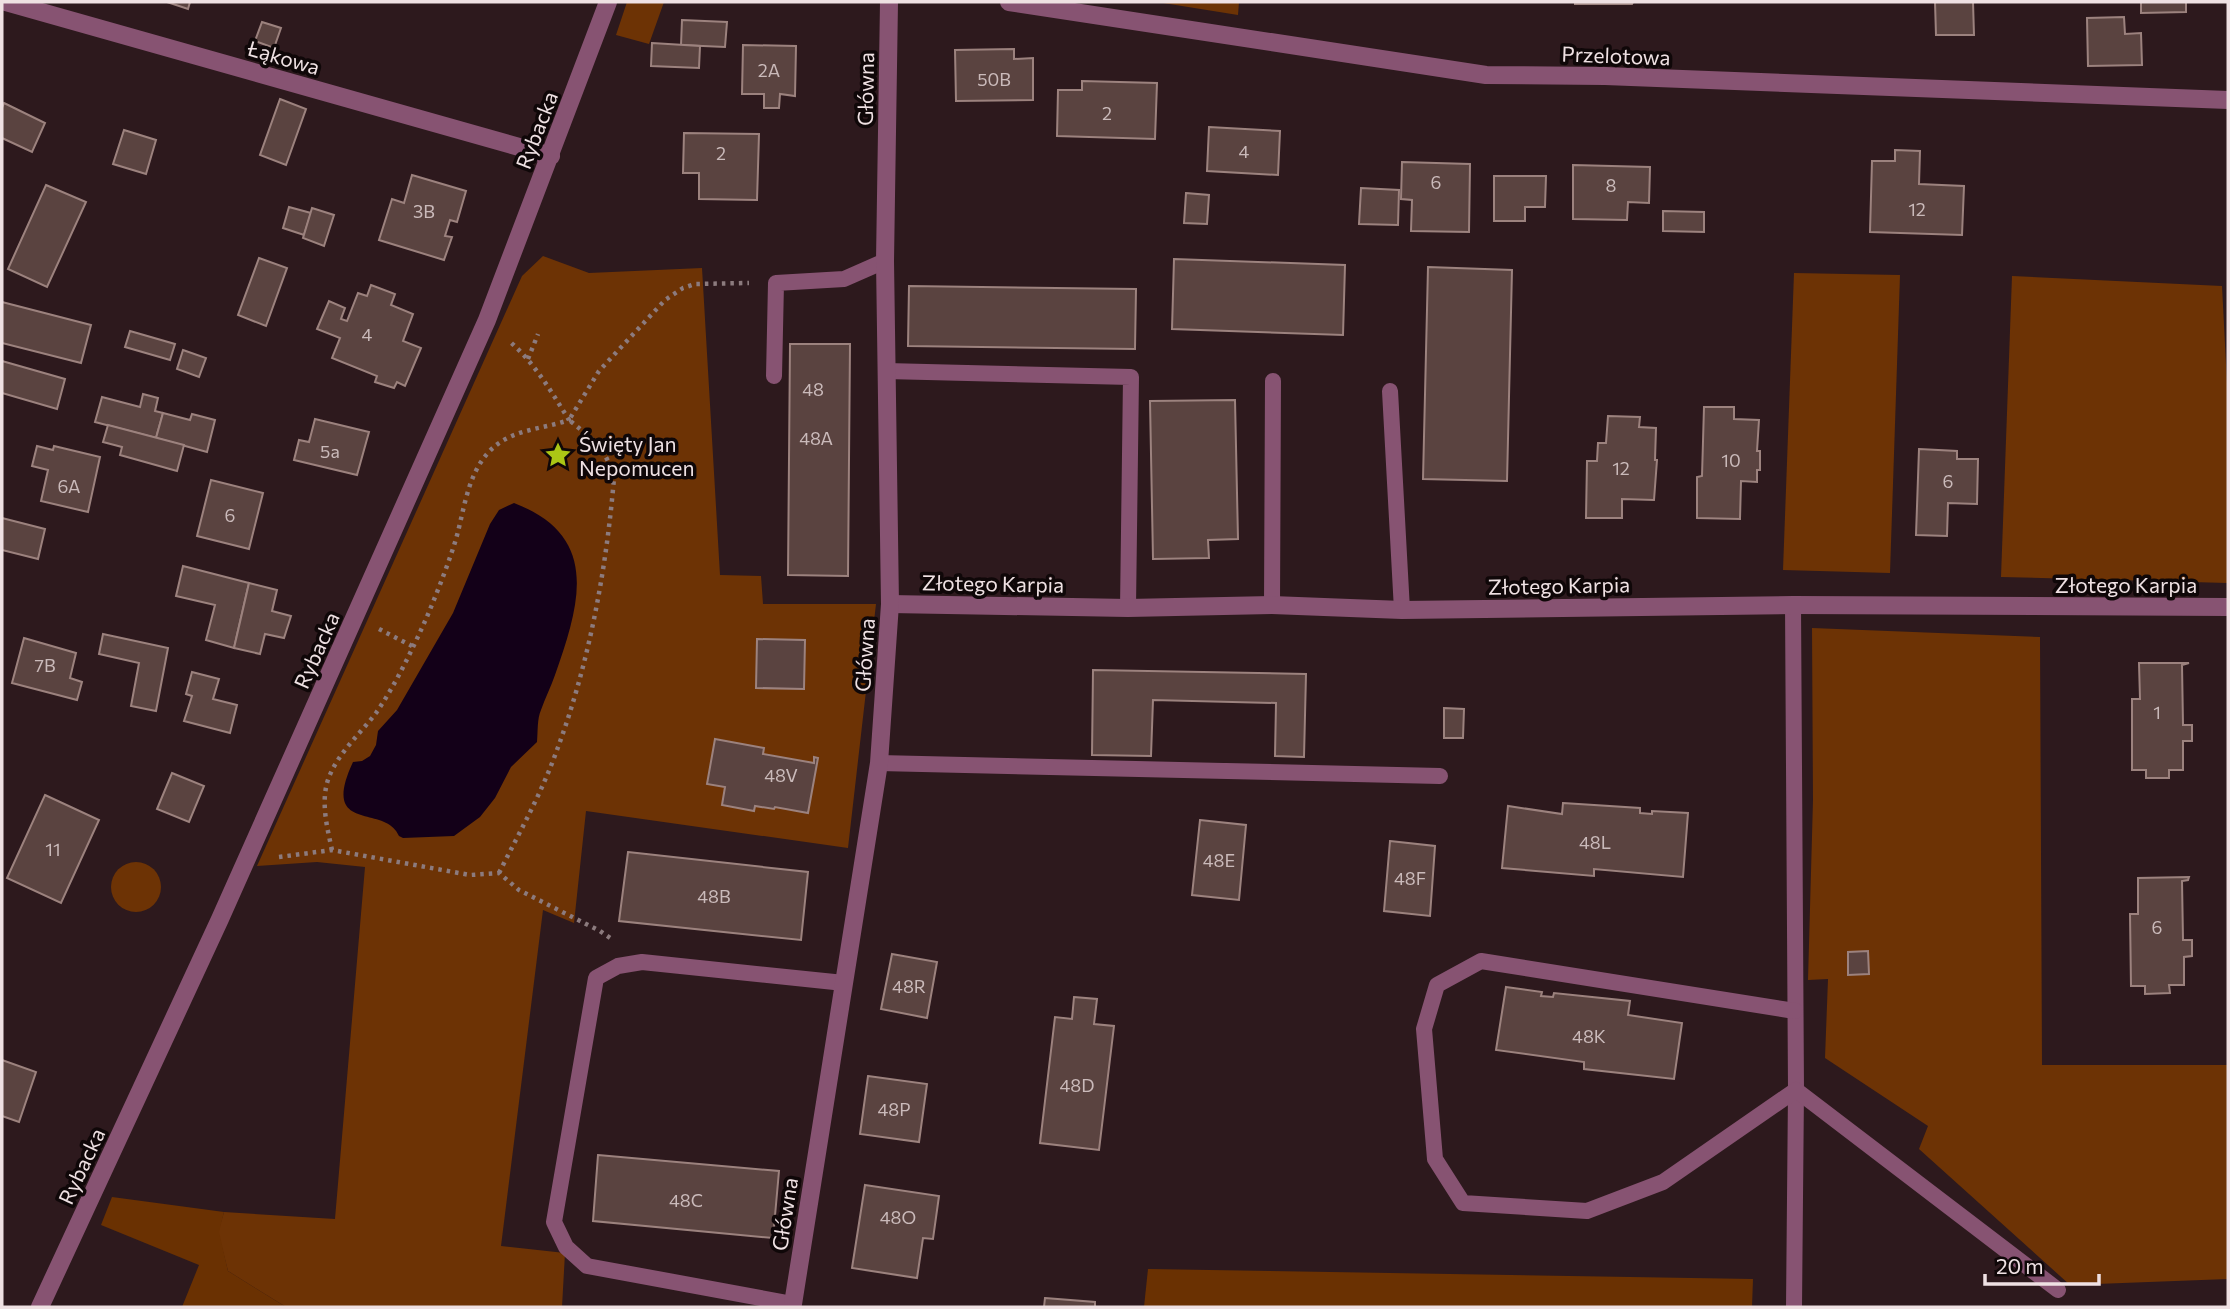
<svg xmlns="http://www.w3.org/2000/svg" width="2230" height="1309" viewBox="0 0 2230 1309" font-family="Commissioner,sans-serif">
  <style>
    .green { fill: #6d3305 }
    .forest { fill: #6a3102 }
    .water { fill: #130018 }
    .building { fill: #5a4340; stroke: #9c827e; stroke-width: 2 }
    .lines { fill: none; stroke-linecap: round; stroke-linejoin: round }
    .path { stroke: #8c7b7e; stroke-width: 4.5; stroke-dasharray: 3.5 5; stroke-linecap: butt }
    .lane { stroke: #875372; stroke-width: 16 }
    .street { stroke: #875372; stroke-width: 18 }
    .labels { text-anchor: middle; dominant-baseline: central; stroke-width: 7; stroke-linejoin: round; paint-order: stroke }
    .number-label { font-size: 18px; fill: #cababa }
    .street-label { font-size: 21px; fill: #efe1e3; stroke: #0f0708 }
    .poi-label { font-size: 21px; fill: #efe1e3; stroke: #0f0708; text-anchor: start }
  </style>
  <rect width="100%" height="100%" fill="#2d191d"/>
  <g class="green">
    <path d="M627,2H664L649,44L616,35Z"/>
    <path d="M1157,2H1239L1238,15Z"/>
    <path d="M543,256L589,273L702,268L720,575L761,576L763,604H876L848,848L586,811L574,923L543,910L501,1246L565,1253L562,1307H286L228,1271L218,1232L224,1212L335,1219L365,867L317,862L257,866L522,276Z"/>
    <path d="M1794,273L1900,275L1890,573L1783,570Z"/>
    <path d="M2012,276L2222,286L2228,403V583L2001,577Z"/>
    <path d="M1812,628L2040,637L2042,1065H2228V1279L2070,1285L1919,1149L1928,1126L1825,1058L1828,979L1808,980L1813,800Z"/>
    <circle cx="136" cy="887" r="25"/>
  </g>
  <g class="forest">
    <path d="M112,1197L224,1212L219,1232L228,1271L286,1307H182L199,1265L101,1225Z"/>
    <path d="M1148,1269L1753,1279L1752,1307H1144Z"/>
  </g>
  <path class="water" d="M514,503C601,536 580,604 555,675C551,687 545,698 541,710C537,719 538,731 537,742L511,767L495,798L480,817L454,836L403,838L399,836C386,803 319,835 353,762L362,761L370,756L376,745L378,731L397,710L453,613L490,524L499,510Z"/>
  <g class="building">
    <path d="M167,2H190L188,9Z"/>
    <path d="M1575,2H1633L1632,4H1575Z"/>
    <path d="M1935,2H1973L1974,35H1936Z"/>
    <path d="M2141,2H2186V12L2141,13Z"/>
    <path d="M2124,17L2125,34L2141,33L2142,65L2088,66L2087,18Z"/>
    <path d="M682,20L727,22L725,47L681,45Z"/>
    <path d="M262,22L281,28L274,48L255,41Z"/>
    <path d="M652,43L700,46L699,68L651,66Z"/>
    <path d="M743,45L796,46L795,96L780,94L779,108H764V94H742Z"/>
    <path d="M1014,49V59L1033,58V100L956,101L955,50Z"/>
    <path d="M1082,81L1157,83L1155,139L1057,136L1058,90H1082Z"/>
    <path d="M280,99L306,109L286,165L260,155Z"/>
    <path d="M4,103L45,123L32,152L2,138V108Z"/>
    <path d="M1209,127L1280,131L1278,175L1207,171Z"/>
    <path d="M124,130L156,140L146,174L113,164Z"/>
    <path d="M684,133L759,134L757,200L699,199V173H683Z"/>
    <path d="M1895,150L1920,151L1919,184L1964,186L1962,235L1870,232L1872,161H1895Z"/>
    <path d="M1402,162L1470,164L1469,232L1411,231L1412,200L1401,199Z"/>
    <path d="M1573,165L1650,167L1649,203L1628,202L1627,220L1573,219Z"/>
    <path d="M412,175L466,191L457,222L450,220L445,236L452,237L444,260L379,240L392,199L404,203Z"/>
    <path d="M1494,176H1546L1545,207H1525V221H1494Z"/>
    <path d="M46,185L86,202L47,287L8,269Z"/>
    <path d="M1361,188L1399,190L1398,225L1359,224Z"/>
    <path d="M1186,193L1209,195L1207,224L1184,223Z"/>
    <path d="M289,207L311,213L304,235L283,228Z"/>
    <path d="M312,208L334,215L324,246L303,238Z"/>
    <path d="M1663,211L1704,212V232L1663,231Z"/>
    <path d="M259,258L287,268L266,326L238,315Z"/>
    <path d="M1174,259L1345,265L1343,335L1172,329Z"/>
    <path d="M1428,267L1512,270L1507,481L1423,479Z"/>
    <path d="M371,285L395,294L391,305L413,314L403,341L421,348L405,386L397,382L394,388L375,382L377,376L332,358L340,338L317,329L329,301L345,308L341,319L347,321L358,293L367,296Z"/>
    <path d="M909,286L1136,289L1135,349L908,346Z"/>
    <path d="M2,302L91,325L81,363L2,343Z"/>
    <path d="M130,331L175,344L170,360L125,347Z"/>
    <path d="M790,344H850L848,576L788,575Z"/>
    <path d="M183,350L206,358L199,377L177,369Z"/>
    <path d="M2,361L65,379L57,409L2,393Z"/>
    <path d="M143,394L158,398L155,411L163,413L156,438L95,422L102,397L140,407Z"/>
    <path d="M1235,400L1238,539L1208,540L1209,558L1153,559L1150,401Z"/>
    <path d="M1704,407H1734V419L1759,420L1757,451H1760V470H1757V482L1741,481L1740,519L1697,518V477L1702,476Z"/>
    <path d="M163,413L190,420L192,414L215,420L207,452L156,438Z"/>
    <path d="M1608,416L1640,417L1639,427L1656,428L1655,460H1657L1654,500L1622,499V518H1586L1587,461H1597L1598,443H1606Z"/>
    <path d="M315,419L369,432L357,475L294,460L299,440L309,442Z"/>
    <path d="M108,425L184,445L177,471L120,455L122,447L103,442Z"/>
    <path d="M37,446L53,450L54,446L100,457L88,512L41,501L48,470L32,466Z"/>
    <path d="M1919,449L1957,451V459H1978L1977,504L1948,503L1947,536L1916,535Z"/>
    <path d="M211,480L263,493L249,549L197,536Z"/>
    <path d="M2,518L45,529L38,559L2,550Z"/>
    <path d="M183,566L249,583L234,648L206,640L215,605L176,596Z"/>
    <path d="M249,583L277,590L272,611L291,616L284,638L265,634L260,654L234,648Z"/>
    <path d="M103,634L168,648L156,711L131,706L139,663L99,654Z"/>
    <path d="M24,638L76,653L70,678L82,682L77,700L12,683Z"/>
    <path d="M757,639L805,640L804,689L756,688Z"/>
    <path d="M2139,663H2189L2182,665L2183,725H2192V741H2183V770H2169V778H2146V770H2132V699H2140Z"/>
    <path d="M1093,670L1306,674L1304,757L1275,756L1276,703L1153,700L1151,756L1092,755Z"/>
    <path d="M192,672L219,679L213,699L237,705L230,733L184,721L192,696L186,694Z"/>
    <path d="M1444,708L1464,709L1463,738H1444Z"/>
    <path d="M715,739L764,748L763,754L814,763V757L818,758L808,813L775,807L774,809L755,806L754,811L722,805L725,787L707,784Z"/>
    <path d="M172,773L204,786L189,822L157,809Z"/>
    <path d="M45,795L99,820L61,903L7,878Z"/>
    <path d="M1563,803L1640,808V813L1652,814V811L1688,813L1683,877L1594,869V876L1502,868L1508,806L1562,814Z"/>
    <path d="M1200,820L1246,825L1239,900L1192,895Z"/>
    <path d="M1390,841L1435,846L1430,916L1384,911Z"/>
    <path d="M628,852L808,872L801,940L619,921Z"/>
    <path d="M2189,877L2188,880L2182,881L2183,940H2192V956L2184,957V985H2169L2170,993L2145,994V986H2131L2130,914H2138V878Z"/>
    <path d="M1868,951L1869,974L1848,975V952Z"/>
    <path d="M892,954L937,962L927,1018L881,1009Z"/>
    <path d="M1506,987L1542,992L1541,996L1553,997L1554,993L1630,1001L1628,1015L1682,1023L1674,1079L1584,1069V1062L1496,1050Z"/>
    <path d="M1074,997L1097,999L1094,1024L1114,1026L1099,1150L1040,1143L1055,1017L1072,1019Z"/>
    <path d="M2,1060L36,1072L19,1122L2,1116Z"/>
    <path d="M868,1076L927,1084L919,1142L860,1134Z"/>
    <path d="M598,1155L779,1171L773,1238L593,1221Z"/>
    <path d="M865,1185L939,1196L933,1239L923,1238L917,1278L852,1268Z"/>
    <path d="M1045,1298L1095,1302V1307H1044Z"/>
  </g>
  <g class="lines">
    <g class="path">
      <path d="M528,359L538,334"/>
      <path d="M379,629L412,646"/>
      <path d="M332,850C327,827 320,800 329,777C339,752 360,734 376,713C396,684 412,650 426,619C437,593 448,565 456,539C464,511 467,477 487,454C508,429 540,430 569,420C551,391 534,362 508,340"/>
      <path d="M279,857L332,850L470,875L499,873L519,890L600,931L613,940"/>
      <path d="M499,873C518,835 539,798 554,758C588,669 606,573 614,478C607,449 591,438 569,420L599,371L665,300L683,288L695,284L749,283"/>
    </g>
    <g class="lane">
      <path d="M886,371L1131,377L1128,608"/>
      <path d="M774,376L776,283L844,279L885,261"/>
      <path d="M1390,391L1402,610"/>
      <path d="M1272,605L1273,381"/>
      <path d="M1793,605L1796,1090L1794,1307"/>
      <path d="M879,763L1440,776"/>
      <path d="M1795,1011L1481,961L1437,985L1424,1029L1435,1159L1463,1203L1587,1211L1663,1182L1796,1090L2058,1290"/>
      <path d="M793,1304L587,1266L566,1247L554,1222L596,978L618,966L642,962L844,983"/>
    </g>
    <g class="street">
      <path d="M6,2L551,156"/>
      <path d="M1009,2L1486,75L1605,76L2228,100"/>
      <path d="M890,604L1128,608L1272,605L1402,610L1793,605L2228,607"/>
      <path d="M793,1304L879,763L890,604L885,261L889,2"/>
      <path d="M40,1307L220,919L487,320L608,2"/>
    </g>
  </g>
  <defs>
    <g id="sight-bare" transform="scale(2.1)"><path d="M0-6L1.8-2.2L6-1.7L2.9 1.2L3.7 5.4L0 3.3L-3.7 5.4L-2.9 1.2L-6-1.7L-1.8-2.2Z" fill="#abc615" stroke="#0f0708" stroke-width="2.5" paint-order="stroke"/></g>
  </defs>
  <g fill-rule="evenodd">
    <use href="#sight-bare" x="558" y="455"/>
  </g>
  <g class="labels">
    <g class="number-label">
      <text x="769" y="70">2A</text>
      <text x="994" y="79">50B</text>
      <text x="1107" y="113">2</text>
      <text x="1244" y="151">4</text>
      <text x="721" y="153">2</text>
      <text x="1436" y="182">6</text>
      <text x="1611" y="185">8</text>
      <text x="1917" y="209">12</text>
      <text x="424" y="211">3B</text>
      <text x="367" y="334">4</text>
      <text x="813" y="389">48</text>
      <text x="816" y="438">48A</text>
      <text x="330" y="451">5a</text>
      <text x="1731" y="460">10</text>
      <text x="1621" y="468">12</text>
      <text x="1948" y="481">6</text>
      <text x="69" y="486">6A</text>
      <text x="230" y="515">6</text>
      <text x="45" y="665">7B</text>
      <text x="2157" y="712">1</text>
      <text x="781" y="775">48V</text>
      <text x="1595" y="842">48L</text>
      <text x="53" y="849">11</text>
      <text x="1219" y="860">48E</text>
      <text x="1410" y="878">48F</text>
      <text x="714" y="896">48B</text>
      <text x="2157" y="927">6</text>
      <text x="909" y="986">48R</text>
      <text x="1589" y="1036">48K</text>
      <text x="1077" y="1085">48D</text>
      <text x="894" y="1109">48P</text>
      <text x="686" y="1200">48C</text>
      <text x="898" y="1217">48O</text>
    </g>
    <g class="street-label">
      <text transform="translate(1616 55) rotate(2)">Przelotowa</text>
      <text transform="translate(284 57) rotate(16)">Łąkowa</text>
      <text transform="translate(865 89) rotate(-89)">Główna</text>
      <text transform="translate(536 130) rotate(-69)">Rybacka</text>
      <text transform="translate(993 583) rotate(1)">Złotego Karpia</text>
      <text x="2126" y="584">Złotego Karpia</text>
      <text transform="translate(1559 585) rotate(-1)">Złotego Karpia</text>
      <text transform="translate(316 650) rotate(-66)">Rybacka</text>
      <text transform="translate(864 655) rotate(-86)">Główna</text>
      <text transform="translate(81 1166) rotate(-65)">Rybacka</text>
      <text transform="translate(784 1214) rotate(-81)">Główna</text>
    </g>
    <g class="poi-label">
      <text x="579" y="443">Święty Jan<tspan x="579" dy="24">Nepomucen</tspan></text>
    </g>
  </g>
  <rect width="2230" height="1309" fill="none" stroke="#efe1e3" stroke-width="7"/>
  <path d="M1985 1274v10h114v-10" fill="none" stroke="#efe1e3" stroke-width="3.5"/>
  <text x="1996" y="1274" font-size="21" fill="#efe1e3" stroke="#0f0708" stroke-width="5" paint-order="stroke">20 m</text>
</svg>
